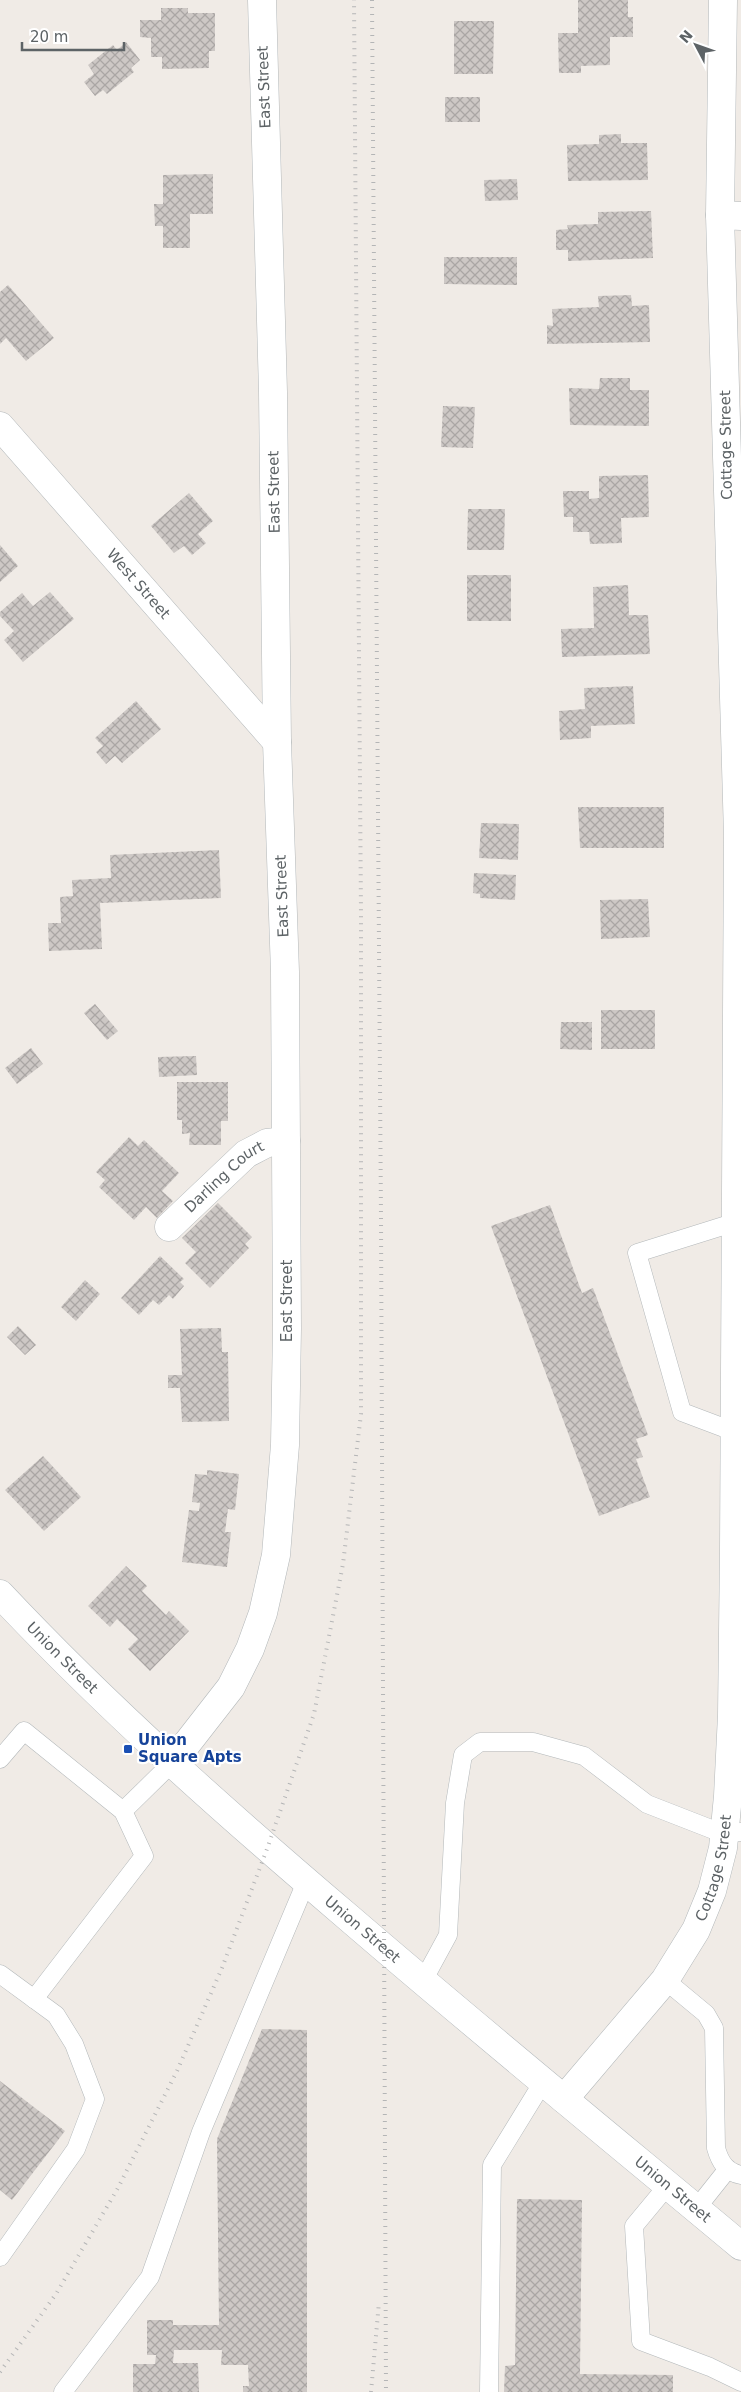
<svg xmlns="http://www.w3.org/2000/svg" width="741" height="2392" viewBox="0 0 741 2392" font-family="'DejaVu Sans',sans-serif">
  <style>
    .building { fill: url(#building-cross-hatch) }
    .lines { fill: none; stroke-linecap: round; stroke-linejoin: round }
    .service-casing { stroke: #b3b8ba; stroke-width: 19 }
    .minor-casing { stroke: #b3b8ba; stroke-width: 29 }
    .tertiary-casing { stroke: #b3b8ba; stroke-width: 29 }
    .secondary-casing { stroke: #b4babd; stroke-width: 29 }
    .service { stroke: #fff; stroke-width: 18 }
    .minor { stroke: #fff; stroke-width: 28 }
    .tertiary { stroke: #fff; stroke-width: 28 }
    .secondary { stroke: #fff; stroke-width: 28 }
    .rail { stroke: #b4b5b6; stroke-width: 4; stroke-dasharray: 1 6; stroke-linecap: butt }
    .transit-dot { fill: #1a4fb4; stroke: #fff; stroke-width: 2 }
    .labels { text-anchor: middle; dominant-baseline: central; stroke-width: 4.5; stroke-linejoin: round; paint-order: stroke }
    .street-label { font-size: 15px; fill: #5d6366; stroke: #fff }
    .transit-label { font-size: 15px; font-weight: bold; fill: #164399; stroke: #fff; text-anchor: start }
  </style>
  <defs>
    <pattern id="building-cross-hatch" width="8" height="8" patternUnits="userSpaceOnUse" patternTransform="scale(1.25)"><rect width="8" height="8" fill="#cdc8c5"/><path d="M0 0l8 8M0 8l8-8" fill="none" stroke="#aaa6a4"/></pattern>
  </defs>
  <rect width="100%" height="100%" fill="#f0ebe6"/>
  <g class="building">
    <path d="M578,0H628V17H633V37H610V65L581,66V73H559L558,33H578Z"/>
    <path d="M161,8H188V13H215V51H209V68L162,69V57H151V38L140,37V20H161Z"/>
    <path d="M454,21H494L493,74H454Z"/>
    <path d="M126,42L140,60L131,68L134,72L107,94L103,90L95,96L84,82L94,74L88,65L113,45L117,50Z"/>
    <rect x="445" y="97" width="35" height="25"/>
    <path d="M621,134V143H647L648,180L568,181L567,145L599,144V135Z"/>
    <path d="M213,174V214H190V248H163V226H155L154,204H163V175Z"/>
    <path d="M517,179L518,200L485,201L484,180Z"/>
    <path d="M651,211L653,258L568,261V250H556V230L568,229L567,225L598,224V212Z"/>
    <path d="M444,257H517V285L444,284Z"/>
    <path d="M8,285L54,338L26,361L6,338L0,344V292Z"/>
    <path d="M631,295L632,306L649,305L650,342L547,344V325L553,326L552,309L599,307L598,296Z"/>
    <path d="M600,378H630V390H649V426L570,425L569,388L599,389Z"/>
    <path d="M443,406L475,407L473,448L441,447Z"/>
    <path d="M648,475L649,517L621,518L622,543L590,544L589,532H573V517H564L563,491H589V499L599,498V476Z"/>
    <path d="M189,493L213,521L198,534L206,543L192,555L184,546L174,553L151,526Z"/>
    <path d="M468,509H505L504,550H467Z"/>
    <path d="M0,545L18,566L0,582Z"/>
    <rect x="467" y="575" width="44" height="46"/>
    <path d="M628,585L629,615H648L650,654L562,657L561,629L594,628L593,587Z"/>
    <path d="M50,592L74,619L23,662L4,640L14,631L0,616V612L22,593L33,606Z"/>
    <path d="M633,686L635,724L591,726V738L560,740L559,711L585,709L584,688Z"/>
    <path d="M136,701L161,729L122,763L115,756L106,764L96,752L103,746L95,738Z"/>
    <path d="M578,807H664V848H580Z"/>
    <path d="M481,823L519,824L518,860L479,858Z"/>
    <path d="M219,850L221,898L100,903L102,949L49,951L48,923H61L60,897L73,896L72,880L111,878L110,855Z"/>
    <path d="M474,873L516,875L515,900L480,898V894L473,893Z"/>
    <path d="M648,899L650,937L601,939L600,900Z"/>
    <path d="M95,1004L118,1031L107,1040L84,1013Z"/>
    <rect x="601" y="1010" width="54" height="39"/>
    <path d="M561,1022H592V1050L560,1049Z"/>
    <path d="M31,1048L43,1064L17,1084L5,1068Z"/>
    <path d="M196,1056L197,1075L159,1077L158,1057Z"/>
    <path d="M177,1082H228V1121H221V1145H189L190,1133L182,1134V1120H177Z"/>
    <path d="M129,1137L138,1146L144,1140L179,1173L162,1191L173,1201L157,1218L146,1207L134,1220L99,1187L105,1180L96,1172Z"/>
    <path d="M218,1203L252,1237L245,1244L249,1248L210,1288L185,1263L196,1252L182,1238Z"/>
    <path d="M550,1205L582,1293L593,1288L648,1435L636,1439L643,1457L636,1459L650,1497L599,1516L491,1226Z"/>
    <path d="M160,1256L184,1279L180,1282L184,1286L173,1299L169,1295L159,1305L153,1300L139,1315L121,1298Z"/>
    <path d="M85,1280L100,1294L76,1321L61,1307Z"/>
    <path d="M18,1326L36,1345L25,1355L7,1337Z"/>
    <path d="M221,1328L222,1352H228L229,1421L182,1422L180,1388H168V1375H182L180,1329Z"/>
    <path d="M43,1456L81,1497L44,1531L5,1490Z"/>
    <path d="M207,1470L239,1474L235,1510L228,1509L225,1532H231L227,1567L182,1562L189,1510L199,1511L200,1503L192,1502L195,1474L207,1475Z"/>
    <path d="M126,1566L147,1586L142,1591L166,1615L169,1611L189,1631L150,1671L128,1649L138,1639L117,1619L110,1627L88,1606Z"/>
    <path d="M262,2029L307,2030V2392H243V2386H249L248,2365H221L222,2350H174L173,2363H198L199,2392H133V2364H155L156,2355H147V2320H173V2325H219L217,2139Z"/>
    <path d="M0,2081L65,2131L12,2200L0,2190Z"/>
    <path d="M517,2199L582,2200L580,2374L673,2375V2392H504L505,2366L515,2365Z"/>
  </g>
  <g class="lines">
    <g class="service-casing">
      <g id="service">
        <path d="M735,1432L682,1412L637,1253L736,1222"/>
        <path d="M0,1759L24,1731L123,1811L144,1856L34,1999"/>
        <path d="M123,1811L171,1764"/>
        <path d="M0,1974L56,2015L74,2044L95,2099L76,2149L0,2257"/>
        <path d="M665,1980L706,2014L714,2028L716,2148C720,2162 726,2172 741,2175"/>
        <path d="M423,1981L448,1935L455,1803L463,1755L480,1742H533L584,1756L647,1804L724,1834L741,1832"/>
        <path d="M668,2185L634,2226L641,2341L710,2367L741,2382"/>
        <path d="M696,2209L727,2170"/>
        <path d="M63,2392L150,2277L201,2132L306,1882"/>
        <path d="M489,2392L492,2165L543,2082"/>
      </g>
    </g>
    <g class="minor-casing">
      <g id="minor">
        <path d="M720,215L741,216"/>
        <path id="s1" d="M0,426L277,742"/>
        <path id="s2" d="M169,1227L246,1154L267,1143L286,1141"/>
        <path d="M171,1764L231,1687L250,1649L263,1613L276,1555L285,1445L287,1328L285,972L277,742L273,392L262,0"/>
      </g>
    </g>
    <g class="tertiary-casing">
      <g id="tertiary">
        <path id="s3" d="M564,2099L665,1980L696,1930L712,1891L723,1848L728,1796L732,1715L734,1549L738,835L720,215L723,0"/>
      </g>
    </g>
    <g class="secondary-casing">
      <g id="secondary">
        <path id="s4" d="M0,1594C109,1710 228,1815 349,1918C478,2029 610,2137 741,2246"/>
      </g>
    </g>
    <use href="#service" class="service"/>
    <use href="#minor" class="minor"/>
    <use href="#tertiary" class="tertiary"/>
    <use href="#secondary" class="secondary"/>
    <g class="rail">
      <path d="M372,0L381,1218L386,2392"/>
      <path d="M0,2372L56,2294L118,2188L177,2071L222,1968L267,1849L314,1714L343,1564L361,1414V915L354,0"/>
      <path d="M371,2392L379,2302"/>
    </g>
  </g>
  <rect class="transit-dot" x="123" y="1744" width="10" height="10" rx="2.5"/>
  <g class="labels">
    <g class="street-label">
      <text transform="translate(264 87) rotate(-92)">East Street</text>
      <text transform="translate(726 445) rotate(-91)">Cottage Street</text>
      <text transform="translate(274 492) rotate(-91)">East Street</text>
      <text stroke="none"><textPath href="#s1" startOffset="210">West Street</textPath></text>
      <text transform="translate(282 896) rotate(-92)">East Street</text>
      <text stroke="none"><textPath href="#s2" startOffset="75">Darling Court</textPath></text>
      <text transform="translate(287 1301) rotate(-90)">East Street</text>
      <text stroke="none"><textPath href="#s4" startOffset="89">Union Street</textPath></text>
      <text stroke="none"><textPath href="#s3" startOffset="280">Cottage Street</textPath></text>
      <text stroke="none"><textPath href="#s4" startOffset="494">Union Street</textPath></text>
      <text stroke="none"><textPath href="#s4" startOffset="899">Union Street</textPath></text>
    </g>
    <g class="transit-label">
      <text x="138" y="1740">Union<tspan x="138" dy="17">Square Apts</tspan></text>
    </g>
  </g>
  <g transform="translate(696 45) rotate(311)" stroke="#ffffff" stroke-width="4" paint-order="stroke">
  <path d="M0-4L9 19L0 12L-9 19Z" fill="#5d6366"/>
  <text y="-8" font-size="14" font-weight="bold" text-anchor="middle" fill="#5d6366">N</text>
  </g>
  <path d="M22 42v8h102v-8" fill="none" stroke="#5d6366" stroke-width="2.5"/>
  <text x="30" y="42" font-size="15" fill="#5d6366" stroke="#ffffff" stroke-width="4" paint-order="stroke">20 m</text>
</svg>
